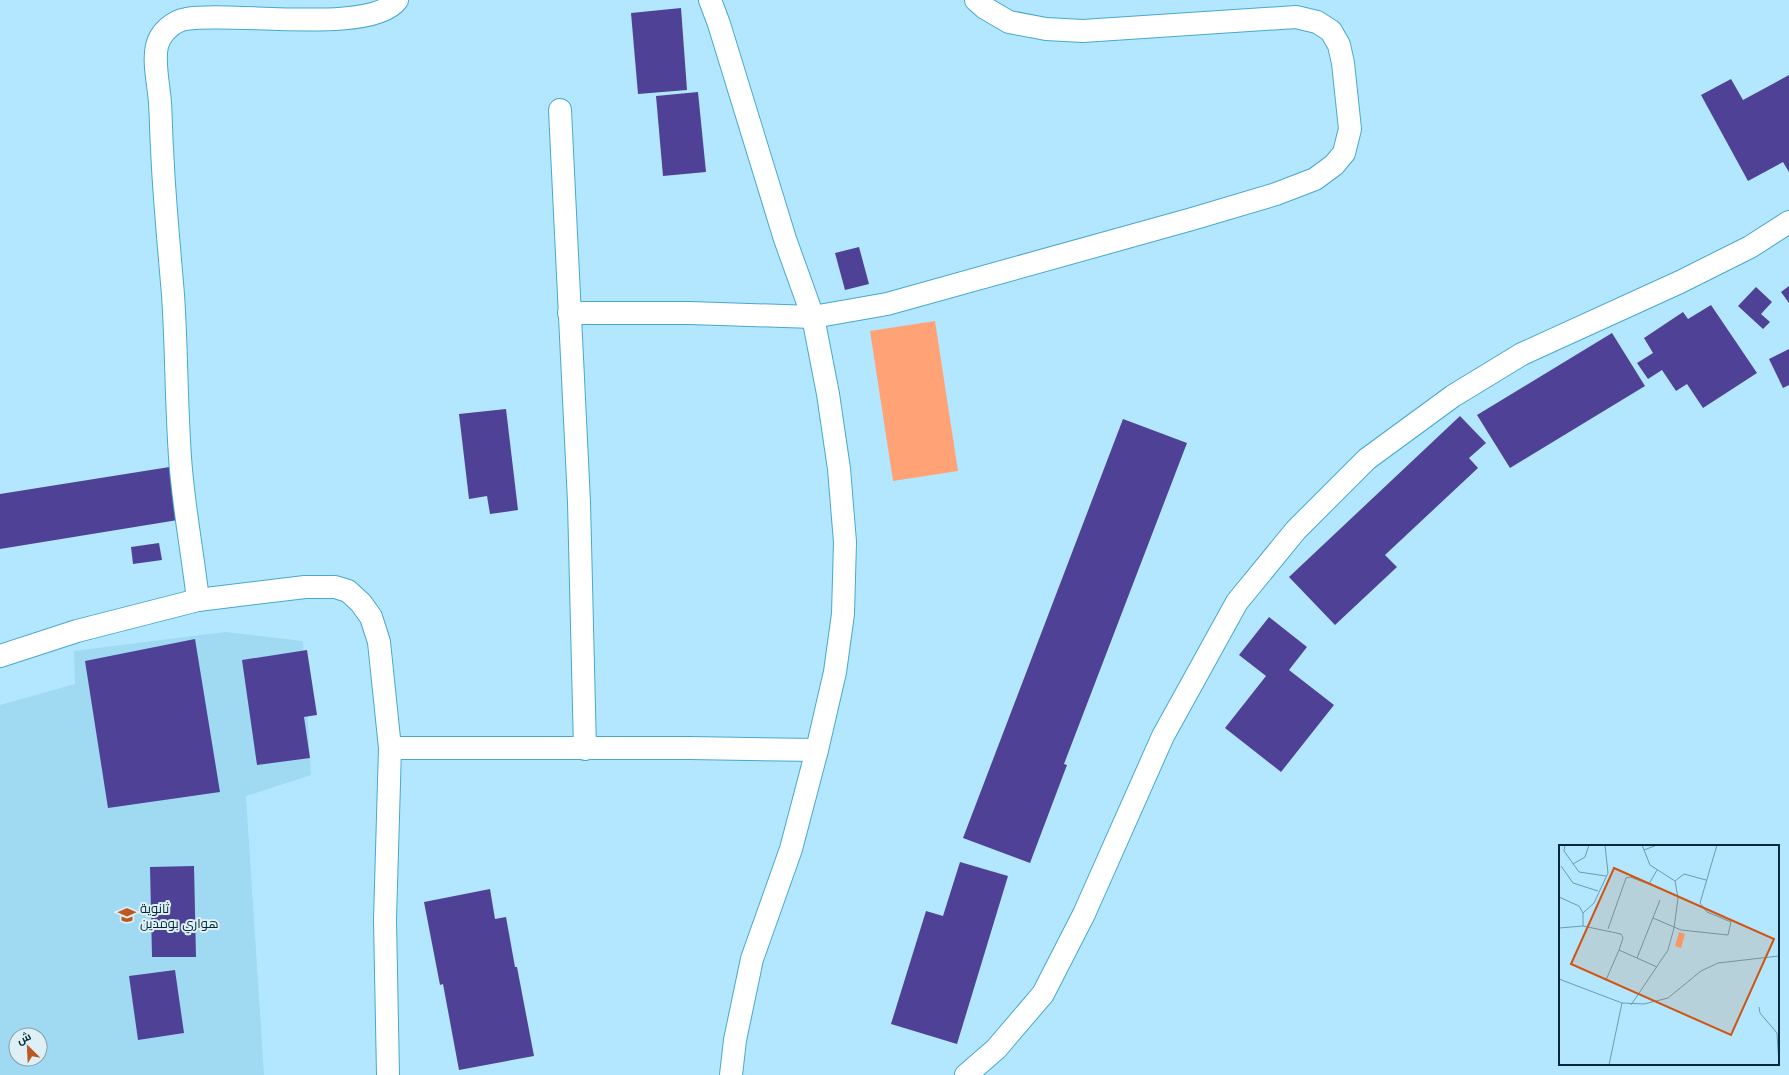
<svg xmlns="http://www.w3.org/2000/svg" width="1789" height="1075" viewBox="0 0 1789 1075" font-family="'Roboto Serif',Cairo,serif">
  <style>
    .built { fill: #9fd9f2; fill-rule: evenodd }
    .green { fill: #ffa376 }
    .building { fill: #4f4296 }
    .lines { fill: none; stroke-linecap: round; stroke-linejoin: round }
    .minor-casing { stroke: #48a8cd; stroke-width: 24 }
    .tertiary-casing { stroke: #48a8cd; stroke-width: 24 }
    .minor { stroke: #fff; stroke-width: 22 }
    .tertiary { stroke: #fff; stroke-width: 22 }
    .labels { text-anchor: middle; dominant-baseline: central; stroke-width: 4; stroke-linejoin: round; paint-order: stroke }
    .poi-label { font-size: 13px; fill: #002a39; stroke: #deeff6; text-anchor: start }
    .inset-road { fill: none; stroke: #6b9bb0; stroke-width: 1 }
    .view { fill: #d15410; fill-opacity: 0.15; stroke: #d15410; stroke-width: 2 }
    .inset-edge { fill: none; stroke: #002a39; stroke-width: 2 }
  </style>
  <rect width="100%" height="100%" fill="#b3e7ff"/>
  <path class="built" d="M225,632L303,641L311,775L246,796L264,1075H0V705L75,684L74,651ZM16,1035H40V1059H16Z"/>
  <path class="green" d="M935,321L958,471L893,481L870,331Z"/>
  <g class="building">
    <path d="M681,8L687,90L638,94L631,13Z"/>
    <path d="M1789,75V172L1783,162L1748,181L1701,95L1731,79L1743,100Z"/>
    <path d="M698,92L706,172L663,176L656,96Z"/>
    <path d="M859,247L869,284L845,290L835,253Z"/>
    <path d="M1789,286V303L1781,292Z"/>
    <path d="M1756,287L1772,302L1761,314L1770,322L1763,329L1738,306Z"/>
    <path d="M1711,305L1757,373L1703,408L1687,384L1676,391L1662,370L1648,379L1637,363L1653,353L1644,338L1683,312L1688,319Z"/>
    <path d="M1612,333L1645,386L1510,468L1477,415Z"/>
    <path d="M1789,349V385L1783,388L1769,359Z"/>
    <path d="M506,409L518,510L490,514L487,496L469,499L459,414Z"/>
    <path d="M1460,416L1486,443L1469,458L1478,468L1385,555L1397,567L1335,625L1289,577Z"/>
    <path d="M1123,419L1187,443L1064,764L1067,765L1030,863L963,838Z"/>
    <path d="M182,465L190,518L0,549V494Z"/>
    <path d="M159,543L162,560L133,564L131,547Z"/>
    <path d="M1269,617L1307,647L1289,670L1334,705L1281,772L1225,728L1266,676L1239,655Z"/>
    <path d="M195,639L220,792L108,808L85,661Z"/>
    <path d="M307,650L317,715L304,717L310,758L257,765L242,660Z"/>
    <path d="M960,862L1008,876L957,1044L891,1024L926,911L943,916Z"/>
    <path d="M194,866L196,957H152L150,867Z"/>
    <path d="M490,889L495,919L506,917L515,967H517L534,1056L459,1070L443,984L440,985L424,902Z"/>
    <path d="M175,970L184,1033L138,1040L129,976Z"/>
  </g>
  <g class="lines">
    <g class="minor-casing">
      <g id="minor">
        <path d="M710,0L719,24L785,239L813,317L828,394L839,469L845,542L843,614L835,672L817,750L791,849L752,959L735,1040L731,1075"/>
        <path d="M560,110L579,502L585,749"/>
        <path d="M569,313H690L813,317L887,304L1192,219L1276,194L1315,179L1334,165L1344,153L1350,129L1343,63L1339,45L1331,31L1317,22L1296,17L1083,31L1046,29L1009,22L985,8L976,0"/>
        <path d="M198,600C193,557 185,514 181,470C176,412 177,353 173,295C169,246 164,197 162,148C161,133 161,118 160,103C159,86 153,62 157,46C160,33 173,21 186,19C231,11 371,35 397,0"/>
        <path d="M0,656L77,631L198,600L305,587H335L348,591L361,603L371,617L379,642L390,748H689L817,750"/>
        <path d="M388,1075L385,920L390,748"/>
      </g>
    </g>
    <g class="tertiary-casing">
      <path id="tertiary" d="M966,1075L996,1049L1043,994L1084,914L1163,736L1205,660L1237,602L1296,530L1367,459L1453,396L1522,354L1680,282L1750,247L1789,222"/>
    </g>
    <use href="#minor" class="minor"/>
    <use href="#tertiary" class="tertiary"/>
  </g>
  <defs>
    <g id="school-bare" transform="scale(1.38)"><path d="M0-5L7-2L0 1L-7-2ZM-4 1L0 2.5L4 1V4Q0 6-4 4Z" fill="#bc5920" stroke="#deeff6" stroke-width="2.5" paint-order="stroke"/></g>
  </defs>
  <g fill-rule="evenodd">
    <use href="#school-bare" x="127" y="915"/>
  </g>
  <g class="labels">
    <g class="poi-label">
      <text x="140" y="908">ثانوية<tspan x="140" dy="15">هواري بومدين</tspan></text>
    </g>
  </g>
  <g transform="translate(1559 845)">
    <rect width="220" height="220" fill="#b3e7ff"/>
    <path d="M120,87L126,89L122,103L116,101Z" fill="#ffa376"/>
    <path class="inset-road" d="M6,0L5,6L20,27L47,31M85,5L98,0M14,19L26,12L30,0M2,21L14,38L39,46M116,36L125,29L147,35M0,52L20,61L24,68M94,73L122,85L169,90L172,77L148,67L141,58L158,0M24,81L62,89L64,93L60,105L98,122M0,83L24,81V68L35,58L49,28L46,0M49,84L67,33L71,32L90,39L98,25M78,113L101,55M0,134L63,158L85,159L109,153L142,126L159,118L220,111M47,135L60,105M72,160L109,105L115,83L119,53L116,36L91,20L83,0M200,162L201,168L218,188L220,220M50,220L63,158"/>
    <path class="view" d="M55,23L215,94L172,190L12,119Z"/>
    <rect width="220" height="220" class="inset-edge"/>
  </g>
  <g transform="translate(28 1047) rotate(336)"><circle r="19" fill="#deeff6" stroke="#85a0aa"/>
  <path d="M0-3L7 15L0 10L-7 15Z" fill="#bc5920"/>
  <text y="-6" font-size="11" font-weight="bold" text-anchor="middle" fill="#002a39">ش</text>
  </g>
</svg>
